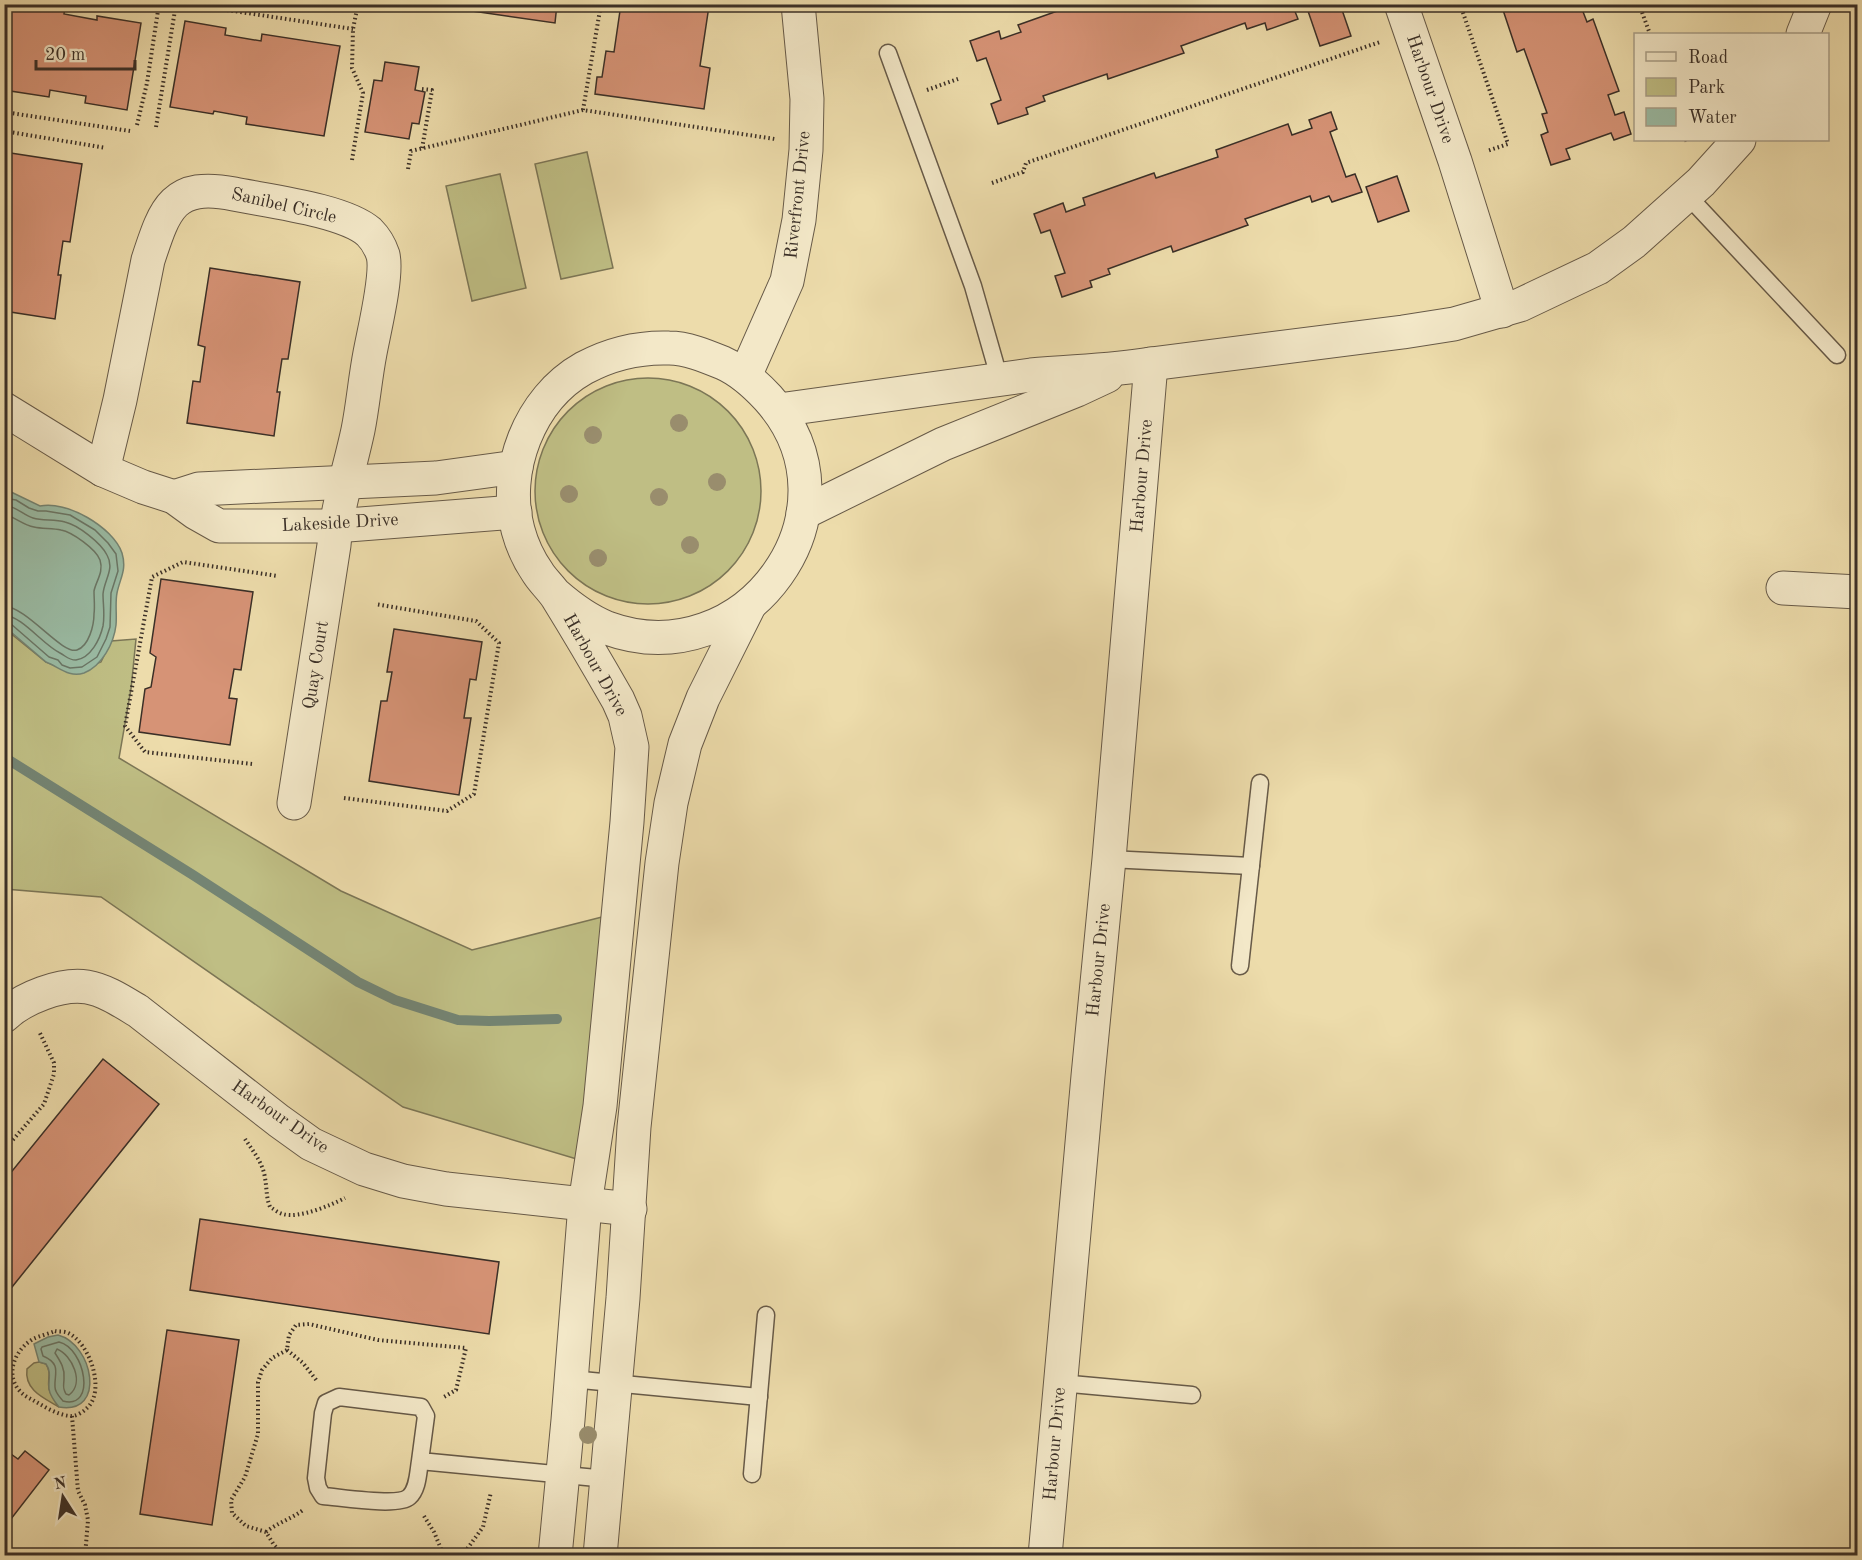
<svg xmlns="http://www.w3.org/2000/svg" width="1862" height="1560" viewBox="0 0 1862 1560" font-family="'Old Standard TT',serif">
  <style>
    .green { fill: #bfbe84; stroke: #7c7656; stroke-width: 1.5 }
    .water { fill: #9abca5; stroke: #748473; stroke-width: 1.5 }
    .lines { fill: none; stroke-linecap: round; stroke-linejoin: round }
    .shore { stroke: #6a7666; stroke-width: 1.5 }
    .stream { stroke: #748473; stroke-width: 10 }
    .building { fill: #d69376; stroke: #3a2f27; stroke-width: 1.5 }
    .service-casing { stroke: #675a48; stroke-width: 19 }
    .minor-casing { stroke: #675a48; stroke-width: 35 }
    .tertiary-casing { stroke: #675a48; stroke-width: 35 }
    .path { stroke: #3a2f27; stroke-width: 4; stroke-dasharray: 1.5 3; stroke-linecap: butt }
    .service { stroke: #f3e8c8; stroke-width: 16 }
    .minor { stroke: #f3e8c8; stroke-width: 33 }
    .tertiary { stroke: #f3e8c8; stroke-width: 33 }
    .tree { fill: #998d6d }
    .labels { text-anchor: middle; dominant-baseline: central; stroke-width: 5; stroke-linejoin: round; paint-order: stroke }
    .street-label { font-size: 18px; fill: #3a2f27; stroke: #f3e8c8 }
  </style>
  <rect width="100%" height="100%" fill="#eddcab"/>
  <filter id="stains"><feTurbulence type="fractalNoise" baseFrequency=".00333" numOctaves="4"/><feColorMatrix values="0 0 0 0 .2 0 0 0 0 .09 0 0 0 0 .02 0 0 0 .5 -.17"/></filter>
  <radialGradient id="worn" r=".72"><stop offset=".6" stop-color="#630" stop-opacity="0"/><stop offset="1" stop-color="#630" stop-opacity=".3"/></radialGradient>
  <g class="green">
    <path d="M587,152L613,268L561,279L535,164Z"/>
    <path d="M500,174L526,288L472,301L446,186Z"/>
    <circle cx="648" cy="491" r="113"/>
    <path d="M4,628L46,662L73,673L101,662L111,641L136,639L131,689L119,758L341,891L472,950L602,917L580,1160L403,1107L101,897L5,889Z"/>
    <path d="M39,1362L46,1364C52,1373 47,1379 49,1389C51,1395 55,1402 59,1407C44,1398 24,1390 27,1369L34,1363Z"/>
  </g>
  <g class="water">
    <path d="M9,491L40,506C66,500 113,527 122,553C127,570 120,578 117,593C115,603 117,615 116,625C114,643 102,666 84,673C69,678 59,667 46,662L5,627L4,492Z"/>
    <path d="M58,1335C93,1344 107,1415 59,1407C55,1402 50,1396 49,1389C48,1379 52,1373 46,1364L39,1362L34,1344L48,1337Z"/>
  </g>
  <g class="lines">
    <g class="shore">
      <path d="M4,498L16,500L29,508L38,511H46L70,515L95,530L108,543L116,554L118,571L111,593L110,627L106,639L97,657L82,667L70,668L62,665L58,660L49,657L11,624L4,623"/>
      <path d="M4,505C16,506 23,515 33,518C43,521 54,519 65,522C78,525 101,543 107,555C115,569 104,580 103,594C103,604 105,615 103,626C100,639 91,658 76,660C68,660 66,656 60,653C43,645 22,616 4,615"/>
      <path d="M4,514C15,517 23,525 34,527C42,529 52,528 61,530C72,532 96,549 100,560C104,572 96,581 94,591C94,599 95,607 94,614C94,625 89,646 77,650C62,655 27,607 4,606"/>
      <path d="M59,1342C85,1348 97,1410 63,1401C60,1397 55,1393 55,1387C54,1374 62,1364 43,1356L41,1349L42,1347Z"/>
      <path d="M57,1349C72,1355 85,1383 69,1395L66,1394C62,1387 64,1386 64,1378C65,1368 60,1361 55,1353Z"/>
    </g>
    <path class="stream" d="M4,757L193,875L358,982L395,1000L458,1020L489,1021L557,1019"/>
  </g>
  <g class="building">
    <path d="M4,4H47L65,7L64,14L97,20V16L141,23L127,110L85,103L86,96L50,90L49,97L4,90Z"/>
    <path d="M424,4H557L555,23Z"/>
    <path d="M621,4H718V7L709,6L700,66L710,68L704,109L595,94L597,77H602L606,51L614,52Z"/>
    <path d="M1077,4H1091V6L1097,4H1292L1298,19L1267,30L1265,23L1247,29L1245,23L1181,46L1184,53L1108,79L1107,74L1043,96L1045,101L1026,108L1028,114L998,124L991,104L1001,100L986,58L977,61L970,41L999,31L1001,39L1021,32L1018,25Z"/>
    <path d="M1328,4H1340L1351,36L1320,46L1308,11Z"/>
    <path d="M1501,4H1580L1587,22L1593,19L1619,91L1608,95L1615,115L1624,112L1631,134L1614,140L1611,133L1566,149L1570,159L1551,165L1541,135L1548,132L1542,114L1547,113L1524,49L1517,52Z"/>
    <path d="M185,21L226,28L225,35L261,41L262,34L340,46L324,136L246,124L247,117L214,111L213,114L170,107Z"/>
    <path d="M385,62L419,67L415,90L425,92L419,124L412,123L409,139L365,132L374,80L382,81Z"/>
    <path d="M1331,112L1337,129L1330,132L1346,177L1355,174L1362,192L1332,202L1329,196L1312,202L1310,196L1245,219L1248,225L1173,252L1171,246L1108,269L1110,274L1090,281L1092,287L1062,297L1055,276L1065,273L1050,230L1041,233L1034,214L1063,203L1066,212L1085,205L1083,198L1154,173L1156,178L1218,157L1216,150L1288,124L1292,135L1312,128L1309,120Z"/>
    <path d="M4,152L82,164L70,242L63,241L58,275H61L55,319L4,311Z"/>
    <path d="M1397,176L1409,211L1378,222L1366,187Z"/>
    <path d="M210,268L300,282L288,359H282L277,392H280L274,436L187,423L193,381L200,382L205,347L198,345Z"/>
    <path d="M161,579L253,592L241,670L234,669L229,698L237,699L230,745L139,732L145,689L151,687L156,657L150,653Z"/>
    <path d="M394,629L482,642L476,680L470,679L464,718H471L459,795L369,781L381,701H387L392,672H387Z"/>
    <path d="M103,1059L159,1104L4,1297V1181Z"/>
    <path d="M200,1219L499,1262L489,1334L190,1290Z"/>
    <path d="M167,1330L239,1340L212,1525L140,1514Z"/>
    <path d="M4,1449L18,1459L25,1451L49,1470L4,1528Z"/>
  </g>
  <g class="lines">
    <g class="service-casing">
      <g id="service">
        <path d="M888,53L973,286L995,363L998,380"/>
        <path d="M1687,195L1837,355"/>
        <path d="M1109,859L1251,866"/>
        <path d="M1240,966L1260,783"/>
        <path d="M571,1379L759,1397"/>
        <path d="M1060,1383L1192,1395"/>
        <path d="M420,1461C418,1473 418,1489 409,1497C398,1507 339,1497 323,1496L318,1488L316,1478L323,1413L326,1403L339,1397L421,1407L426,1416L420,1461L607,1479"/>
        <path d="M752,1474L766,1315"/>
      </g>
    </g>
    <g class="minor-casing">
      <g id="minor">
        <path d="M1401,4L1455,161L1502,311"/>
        <path d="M745,376L787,281L799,220L806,150L807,99L798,4"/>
        <path d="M4,409L103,470L143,487L174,497L196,513L219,526H335L515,512"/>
        <path d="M103,470L120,400L148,260C165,208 173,182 234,194C268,201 344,210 369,232C375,238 380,246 383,255C388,275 374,331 370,353C365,379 363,405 358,430C350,468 337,506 334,545L294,803"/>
        <path d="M174,497L199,489L436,478L516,467"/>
        <path d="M1783,588L1858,592"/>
        <path d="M4,1016C23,998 61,983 87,987C105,990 123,1002 138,1011L279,1121L311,1144L364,1169L403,1181L446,1189L630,1209"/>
        <path d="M1045,1556L1088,1076L1109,859L1151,364"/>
      </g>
    </g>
    <g class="tertiary-casing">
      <g id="tertiary">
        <path d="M1803,34L1815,4"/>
        <path d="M779,410L1031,375C1071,371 1111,371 1151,364L1403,332L1454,324L1520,305L1598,268L1634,242L1701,182L1739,140"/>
        <path d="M803,513L943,444L1077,390L1107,376"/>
        <path d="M555,594C571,608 587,620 607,628C746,679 869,510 768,398C755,384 741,371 723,363C706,356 687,348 669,348C639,347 610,354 584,368C529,399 502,471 518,530C522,545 529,560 538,573C543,581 551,588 557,597C578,631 598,665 618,700L625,716L632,747L627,822L600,1106L585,1204L568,1420L555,1556"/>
        <path d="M600,1556L623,1298L634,1127L662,863L671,803L685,744L703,698L749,606"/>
      </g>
    </g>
    <g class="path">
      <path d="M187,4L353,29"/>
      <path d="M1460,4L1508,144L1487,151"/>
      <path d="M1639,4L1650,34"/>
      <path d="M935,10L938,4"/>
      <path d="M422,89L432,90L422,149"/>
      <path d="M927,90L958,79"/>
      <path d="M583,110L601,4"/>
      <path d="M4,112L130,131"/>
      <path d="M137,125L147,83L159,4"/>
      <path d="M156,127L176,4"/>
      <path d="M4,131L106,148"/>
      <path d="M1686,140L1687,142"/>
      <path d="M352,160L363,93L352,68L353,29L358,4"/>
      <path d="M408,169L411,151L583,110L775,139"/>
      <path d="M992,183L1023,172L1026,163L1380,42"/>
      <path d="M252,764L145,752L125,726L152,577L183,562L278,576"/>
      <path d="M344,798L447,811L474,794L499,643L476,621L375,604"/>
      <path d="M245,1139C253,1151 263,1163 265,1178C267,1189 266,1197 270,1207C274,1209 278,1213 283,1214C299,1219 331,1205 345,1198"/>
      <path d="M4,1150L44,1104L54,1074V1063L39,1031"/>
      <path d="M55,1331C59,1332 64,1331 68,1333C90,1343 106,1391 87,1408C83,1412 77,1416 71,1416C56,1415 42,1405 29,1398C3,1384 10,1353 33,1339C39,1336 48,1334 55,1331Z"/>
      <path d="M287,1350L303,1363L317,1381"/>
      <path d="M72,1416L78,1491L85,1505L88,1520L85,1556"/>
      <path d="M424,1516L434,1532L444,1556"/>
      <path d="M266,1532C277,1523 291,1519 303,1510"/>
      <path d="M286,1556L274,1545L266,1532L246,1526L232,1513L231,1500L245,1477L258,1434V1382L262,1370L272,1358L287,1350L289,1335L296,1325L309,1324L378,1340L466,1348L456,1390L444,1397"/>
      <path d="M462,1556L483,1527L491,1492"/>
    </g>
    <use href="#service" class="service"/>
    <use href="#minor" class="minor"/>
    <use href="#tertiary" class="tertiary"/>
  </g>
  <g class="tree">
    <circle cx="679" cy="423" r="9"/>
    <circle cx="593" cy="435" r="9"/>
    <circle cx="717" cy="482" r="9"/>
    <circle cx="569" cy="494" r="9"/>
    <circle cx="659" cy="497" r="9"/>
    <circle cx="690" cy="545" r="9"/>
    <circle cx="598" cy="558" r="9"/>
    <circle cx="588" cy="1435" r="9"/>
  </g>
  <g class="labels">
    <g class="street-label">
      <text transform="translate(1430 89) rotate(71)">Harbour Drive</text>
      <text transform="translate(798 195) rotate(-84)">Riverfront Drive</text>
      <text transform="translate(284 206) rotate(13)">Sanibel Circle</text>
      <text transform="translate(1142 476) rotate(-85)">Harbour Drive</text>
      <text transform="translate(340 523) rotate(-3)">Lakeside Drive</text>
      <text transform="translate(316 665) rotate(-81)">Quay Court</text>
      <text transform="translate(595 665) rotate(61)">Harbour Drive</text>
      <text transform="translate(1099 960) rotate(-84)">Harbour Drive</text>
      <text transform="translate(280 1117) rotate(35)">Harbour Drive</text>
      <text transform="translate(1055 1444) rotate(-85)">Harbour Drive</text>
    </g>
  </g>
  <rect width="1862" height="1560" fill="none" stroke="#eddcab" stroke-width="24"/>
  <rect x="6" y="6" width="1850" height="1548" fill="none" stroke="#3a2f27" stroke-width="3"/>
  <rect x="12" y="12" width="1838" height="1536" fill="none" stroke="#3a2f27" stroke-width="1.5"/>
  <rect x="1634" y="33" width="195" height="108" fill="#f3e8c8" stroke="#a99e88" stroke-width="1.5"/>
  <rect x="1646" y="52" width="30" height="9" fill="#f3e8c8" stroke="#a99e88" stroke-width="1.5"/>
  <text x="1688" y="63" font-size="18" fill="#3a2f27">Road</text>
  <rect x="1646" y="78" width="30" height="18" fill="#bfbe84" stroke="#a99e88" stroke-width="1.5"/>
  <text x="1688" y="93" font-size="18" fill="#3a2f27">Park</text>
  <rect x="1646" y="108" width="30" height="18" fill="#9abca5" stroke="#a99e88" stroke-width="1.5"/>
  <text x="1688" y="123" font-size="18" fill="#3a2f27">Water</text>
  <g transform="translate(63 1497) rotate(348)" stroke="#f3e8c8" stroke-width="4.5" paint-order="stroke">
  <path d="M0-4.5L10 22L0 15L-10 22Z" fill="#3a2f27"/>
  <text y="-9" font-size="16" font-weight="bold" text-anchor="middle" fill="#3a2f27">N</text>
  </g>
  <path d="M36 60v9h99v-9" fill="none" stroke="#3a2f27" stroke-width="3"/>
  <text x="45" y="60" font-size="18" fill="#3a2f27" stroke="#f3e8c8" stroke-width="4.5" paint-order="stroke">20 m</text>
  <rect width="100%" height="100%" filter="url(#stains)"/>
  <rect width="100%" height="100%" fill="url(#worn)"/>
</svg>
